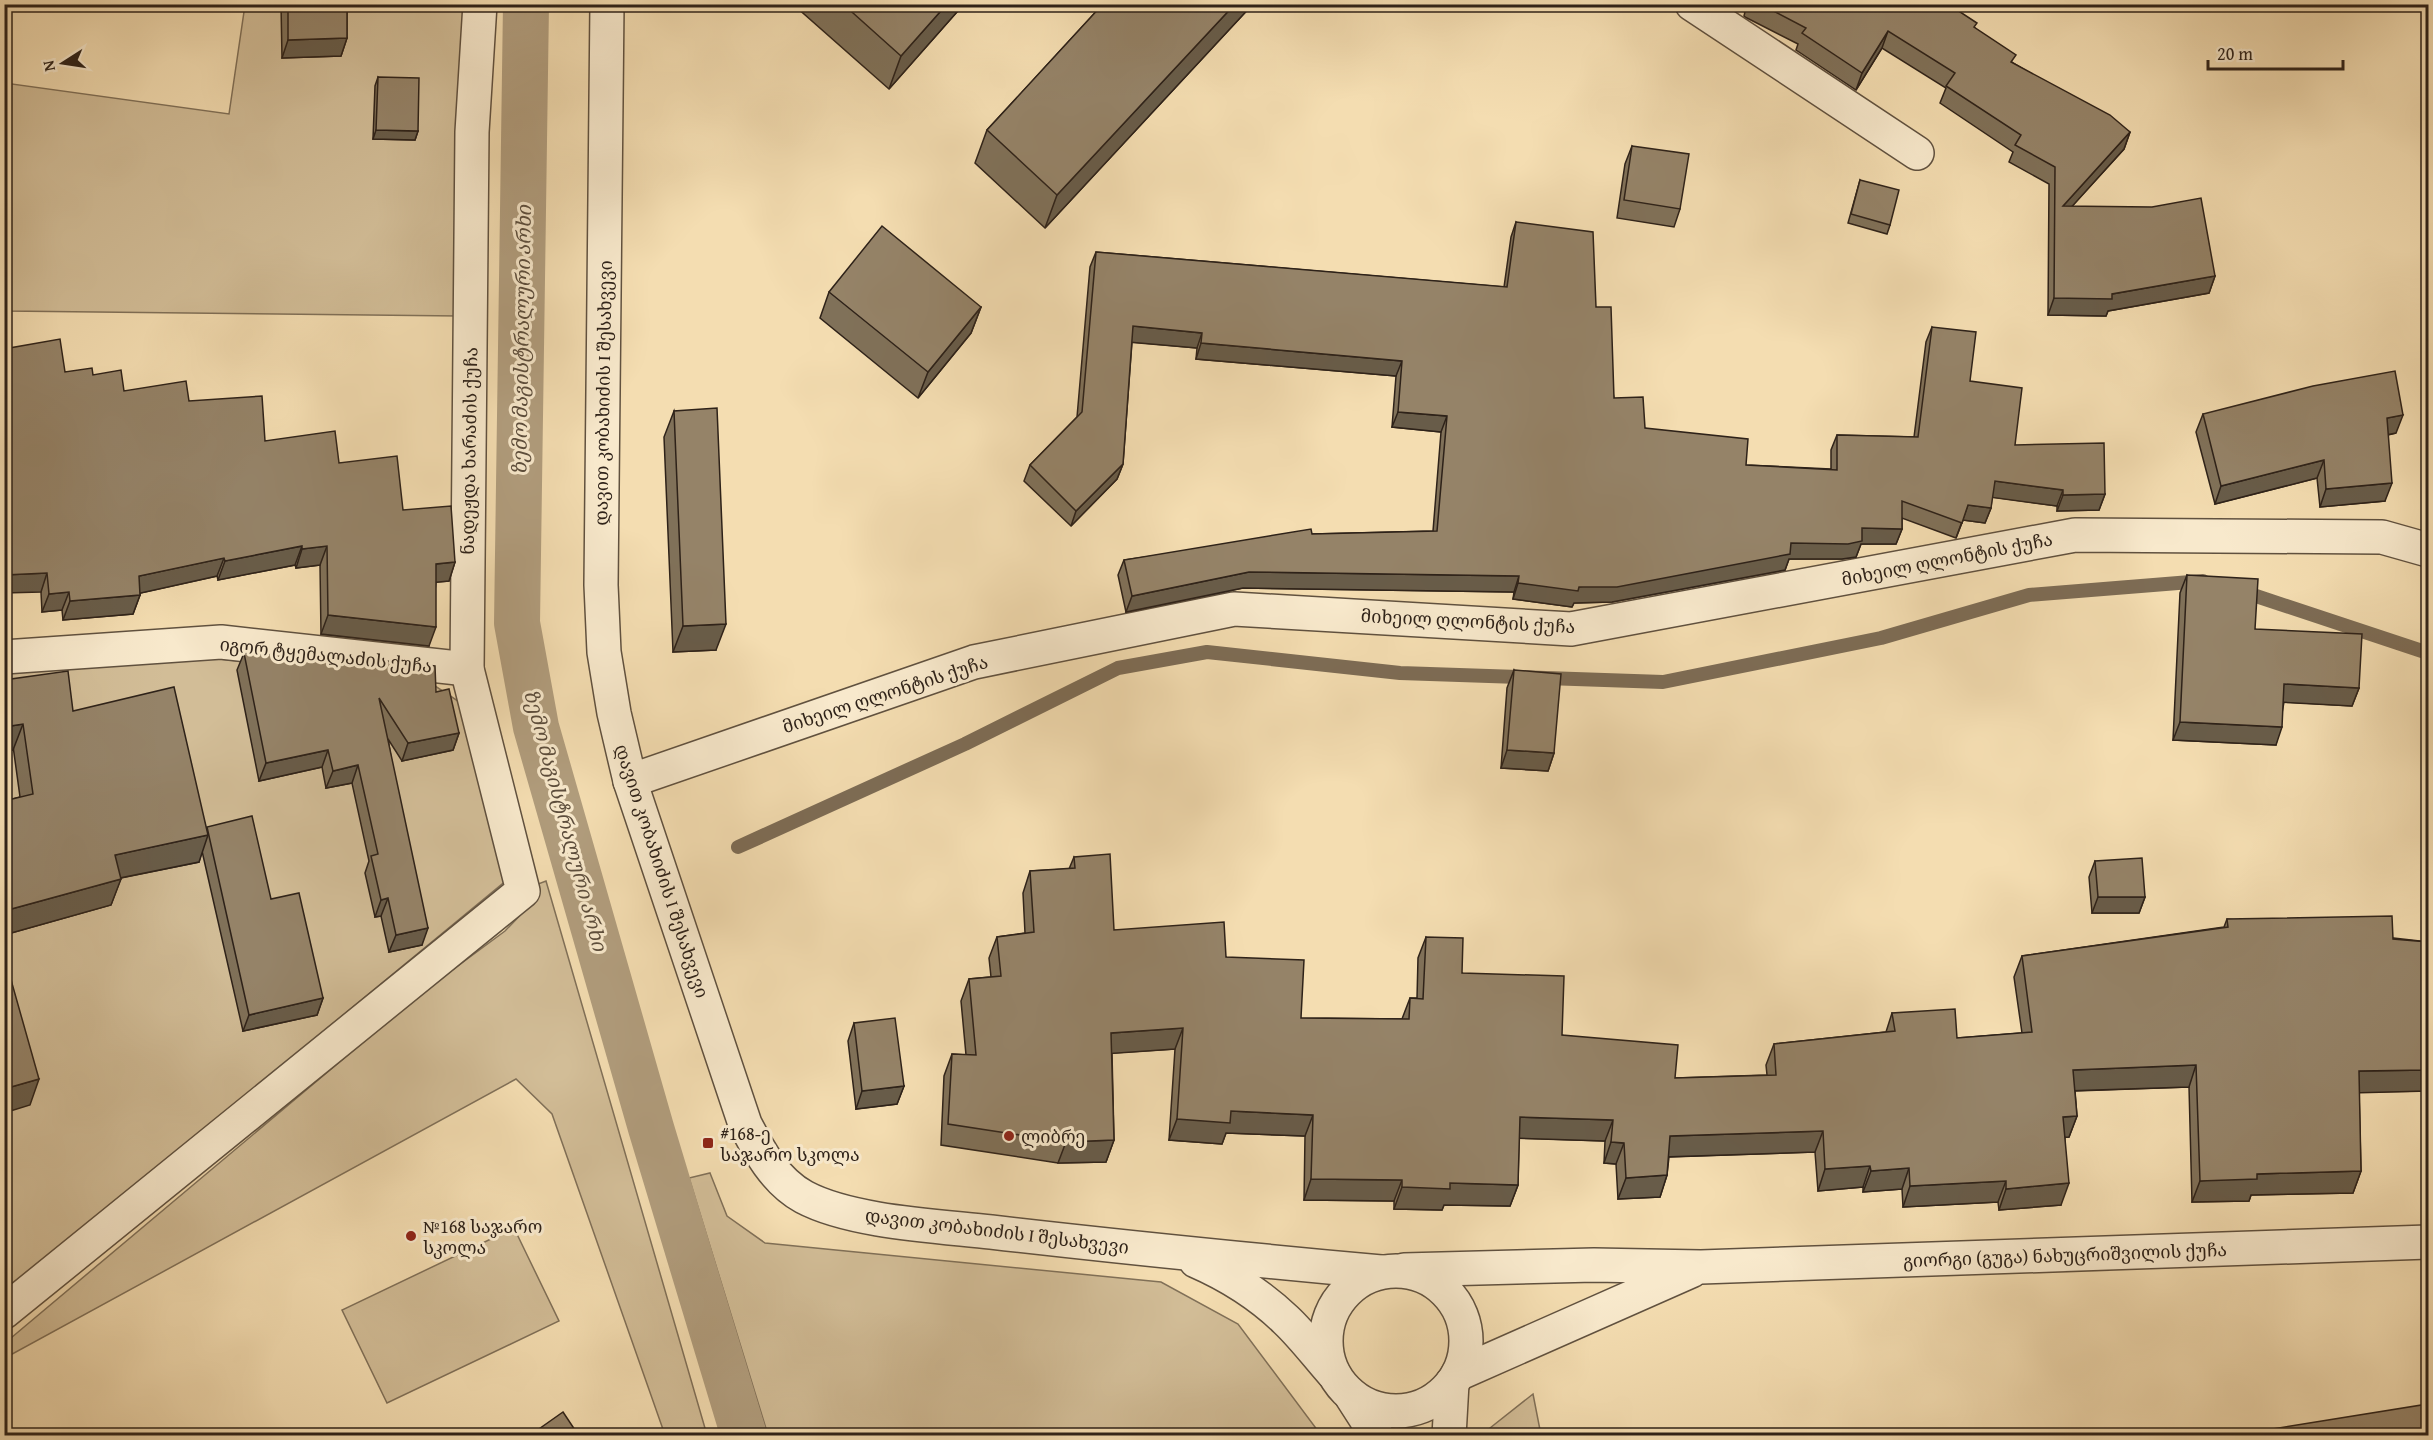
<svg xmlns="http://www.w3.org/2000/svg" width="2433" height="1440" viewBox="0 0 2433 1440" font-family="'Gentium Book Plus','Noto Serif Georgian',serif">
  <style>
    .green { fill: #d2bd97; stroke: #807058; stroke-width: 1.5 }
    .lines { fill: none; stroke-linecap: round; stroke-linejoin: round }
    .stream { stroke: #7d6c55; stroke-width: 14 }
    .canal { stroke: #b19d7d; stroke-width: 46 }
    .minor-casing { stroke: #60513f; stroke-width: 36 }
    .minor { stroke: #f8e9cc; stroke-width: 33 }
    .wall { fill: #807159; stroke: #2e2219; stroke-width: 1.5 }
    .shaded-wall { fill: #685c49; stroke: #2e2219; stroke-width: 1.5 }
    .building { fill: #958368; stroke: #2e2219; stroke-width: 1.5 }
    .poi-dot { fill: #8f2418; stroke: #f8e9cc; stroke-width: 2 }
    .labels { text-anchor: middle; dominant-baseline: central; stroke-width: 6; stroke-linejoin: round; paint-order: stroke }
    .street-label { font-size: 18px; fill: #2e2219; stroke: #f8e9cc }
    .poi-label { font-size: 18px; fill: #2e2219; stroke: #f8e9cc; text-anchor: start }
    .water-label { font-size: 20px; font-style: italic; fill: #5c4d3c; stroke: #f8e9cc }
  </style>
  <rect width="100%" height="100%" fill="#f4ddb1"/>
  <filter id="stains"><feTurbulence type="fractalNoise" baseFrequency=".00333" numOctaves="4"/><feColorMatrix values="0 0 0 0 .2 0 0 0 0 .09 0 0 0 0 .02 0 0 0 .5 -.17"/></filter>
  <radialGradient id="worn" r=".72"><stop offset=".6" stop-color="#630" stop-opacity="0"/><stop offset="1" stop-color="#630" stop-opacity=".3"/></radialGradient>
  <g class="green">
    <path d="M245,5H465L459,316L5,311V83L229,114Z"/>
    <path d="M202,657L429,682L458,701L513,875L5,1294V674Z"/>
    <path d="M546,881L707,1435H665L552,1114L516,1079L5,1358V1343L424,991L505,931L528,907L538,884Z"/>
    <path d="M710,1173L727,1216L765,1243L1161,1282L1238,1324L1321,1435H768L689,1178Z"/>
    <path d="M514,1228L559,1321L387,1403L342,1310Z"/>
    <path d="M1533,1394L1541,1435H1491L1490,1428Z"/>
  </g>
  <g class="lines">
    <g class="stream">
      <path d="M2241,591L2428,653"/>
      <path d="M738,847L965,744L1118,668L1207,652L1400,673L1663,682L1881,638L2029,595L2203,581"/>
    </g>
    <path class="canal" d="M526,4L517,623L536,727L651,1128L744,1436"/>
    <g class="minor-casing">
      <g id="minor">
        <path d="M607,4L601,585L604,652L614,713L630,781L745,1124C759,1151 775,1181 804,1197C851,1222 937,1226 991,1232C1121,1247 1251,1260 1381,1272"/>
        <path d="M1692,4L1917,153"/>
        <path d="M4,657L221,642L467,669"/>
        <path d="M630,781L974,662L1234,609L1571,629L2075,535L2382,537L2428,550"/>
        <path d="M1196,1261C1228,1275 1260,1295 1286,1320C1303,1336 1317,1355 1333,1373"/>
        <path d="M1404,1270L1594,1265L1701,1267L2428,1242"/>
        <circle cx="1396" cy="1341" r="70"/>
        <path d="M4,1312L523,891L467,669L472,132L480,4"/>
        <path d="M1458,1374L1691,1271"/>
        <path d="M1352,1397L1377,1436"/>
        <path d="M1449,1436L1452,1383"/>
      </g>
    </g>
    <use href="#minor" class="minor"/>
  </g>
  <g class="wall">
    <path d="M281,4H347V38L341,56L282,58Z"/>
    <path d="M796,4H964L889,89L795,6Z"/>
    <path d="M1103,4H1253L1045,228L975,163L987,130Z"/>
    <path d="M1728,4H1948L1975,28L2013,63L2130,132L2124,149L2072,206L2215,276L2209,293L2108,311L2106,316L2048,315L2049,184L2009,162L2013,152L1940,103L1946,88L1882,48L1856,90L1796,50L1798,44L1747,18L1744,16L1745,12Z"/>
    <path d="M378,77L418,131L415,140L373,139L375,86Z"/>
    <path d="M1632,146L1680,209L1674,227L1617,218L1625,164Z"/>
    <path d="M1860,180L1890,225L1887,234L1848,223Z"/>
    <path d="M1516,222L1596,307L1614,398L1645,428L1746,465L1831,469V450L1837,435L1914,437L1926,342L1932,327L2015,445L2105,494L2099,510L2057,511V506L1992,497L1991,508L1985,523L1963,520L1956,538L1902,518V529L1896,544H1861L1856,557L1842,559H1789L1785,570L1612,602L1574,603L1572,607L1513,599L1514,592L1243,588L1126,612L1118,575L1124,560L1312,534L1433,531L1441,432L1392,427L1396,376L1196,359L1197,348L1132,342L1123,464L1117,479L1071,526L1024,481L1030,465L1077,417L1090,267L1096,252L1504,287L1511,237Z"/>
    <path d="M829,292L981,307L971,333L918,398L820,318Z"/>
    <path d="M65,372L93,375L124,391L189,401L265,441L339,463L403,510L455,562L449,581L436,582L429,646L321,634L320,565L296,568L295,565L218,580L217,576L140,593V595L133,614L63,620L62,610L42,612L41,592Z"/>
    <path d="M674,411L716,650L673,652L664,437Z"/>
    <path d="M2203,414L2396,433L2388,435L2385,501L2320,507L2317,478L2215,504L2196,432Z"/>
    <path d="M2187,575L2255,629L2359,688L2352,706L2284,702L2276,745L2173,740L2180,593Z"/>
    <path d="M244,653L327,657L328,655L436,692L459,733L453,750L402,761L388,739L422,945L389,952L381,916L375,917L365,873L369,861L352,783L326,788L322,767L259,781L237,670Z"/>
    <path d="M1514,670L1554,753L1548,771L1501,768L1507,688Z"/>
    <path d="M4,680L73,711L206,828L271,899L323,998L317,1015L243,1031L202,851L199,862L121,878L111,905L4,935V801L20,797Z"/>
    <path d="M1074,857L1114,930L1226,957L1301,1018L1402,1019L1410,998H1417L1418,958L1426,937L1462,973L1562,1035L1675,1078L1767,1075L1766,1065L1774,1044L1886,1032L1892,1013L1957,1038L2022,1033L2014,977L2022,956L2224,927L2227,919L2428,942V1091L2359,1092L2361,1171L2353,1193L2251,1195L2249,1201L2192,1202L2189,1087L2075,1091L2077,1116L2069,1137H2065L2061,1205L1999,1210L1998,1202L1903,1207L1902,1189L1863,1192V1187L1818,1191L1815,1152L1669,1157L1667,1175L1660,1197L1618,1199L1616,1164L1604,1163L1605,1141L1519,1138L1518,1185L1510,1206L1444,1205L1442,1210L1394,1209V1201L1304,1200L1305,1136L1226,1133L1222,1144L1169,1140L1175,1049L1112,1053L1114,1140L1106,1162L1058,1163L941,1145L944,1076L952,1054L966,1055L961,1001L969,979L991,977L989,958L997,937L1025,933L1023,893L1030,871L1069,869Z"/>
    <path d="M2095,861L2145,897L2139,913H2092L2089,877Z"/>
    <path d="M854,1023L904,1086L897,1104L856,1109L848,1041Z"/>
  </g>
  <g class="shaded-wall">
    <path d="M947,4H964L889,89L901,56Z"/>
    <path d="M1235,4H1253L1045,228L1057,195Z"/>
    <path d="M1888,31L1882,48L1856,90L1862,73Z"/>
    <path d="M347,38L341,56L282,58L288,40Z"/>
    <path d="M376,130L418,131L415,140L373,139Z"/>
    <path d="M2130,132L2124,149L2057,223L2063,206Z"/>
    <path d="M2215,276L2209,293L2108,311L2106,316L2048,315L2054,298L2112,294Z"/>
    <path d="M981,307L971,333L918,398L928,372Z"/>
    <path d="M1133,326L1202,333L1197,348L1128,342Z"/>
    <path d="M1201,343L1402,361L1396,376L1196,359Z"/>
    <path d="M1398,412L1447,416L1441,432L1392,427Z"/>
    <path d="M2403,415L2396,433L2381,436L2387,418Z"/>
    <path d="M2324,460L2317,478L2215,504L2221,486Z"/>
    <path d="M1123,464L1117,479L1071,526L1076,511Z"/>
    <path d="M1995,481L2063,490L2057,506L1989,497Z"/>
    <path d="M2392,483L2385,501L2320,507L2326,489Z"/>
    <path d="M2105,494L2099,510L2057,511L2063,495Z"/>
    <path d="M1968,505L1991,508L1985,523L1963,520L1956,538Z"/>
    <path d="M1862,528L1902,529L1896,544H1861L1856,557L1842,559H1789L1785,570L1612,602L1574,603L1572,607L1513,599L1518,583L1579,587Z"/>
    <path d="M302,546L295,565L218,580L225,561Z"/>
    <path d="M327,546L320,565L296,568L302,549Z"/>
    <path d="M224,558L217,576L132,595L139,576Z"/>
    <path d="M455,562L449,581L429,583L436,564Z"/>
    <path d="M1249,572L1519,576L1514,592L1243,588L1126,612L1132,596Z"/>
    <path d="M47,573L41,592L4,593V575Z"/>
    <path d="M69,592L62,610L42,612L49,594Z"/>
    <path d="M140,595L133,614L63,620L70,601Z"/>
    <path d="M328,615L436,627L429,646L321,634Z"/>
    <path d="M726,624L716,650L673,652L683,626Z"/>
    <path d="M2284,684L2359,688L2352,706L2278,702Z"/>
    <path d="M2180,722L2282,727L2276,745L2173,740Z"/>
    <path d="M23,724L13,750L4,752V727Z"/>
    <path d="M459,733L453,750L402,761L408,743Z"/>
    <path d="M328,750L322,767L259,781L266,763Z"/>
    <path d="M1507,750L1554,753L1548,771L1501,768Z"/>
    <path d="M358,765L352,783L326,788L333,771Z"/>
    <path d="M208,835L199,862L105,881L115,855Z"/>
    <path d="M121,879L111,905L4,935V911Z"/>
    <path d="M2098,897H2145L2139,913H2092Z"/>
    <path d="M388,898L381,916L375,917L381,900Z"/>
    <path d="M428,928L422,945L389,952L396,935Z"/>
    <path d="M323,998L317,1015L243,1031L249,1015Z"/>
    <path d="M1183,1028L1175,1049L1104,1054L1111,1033Z"/>
    <path d="M2196,1065L2189,1087L2065,1091L2073,1070Z"/>
    <path d="M2428,1070V1091L2351,1093L2359,1071Z"/>
    <path d="M39,1079L30,1105L4,1113V1089Z"/>
    <path d="M904,1086L897,1104L856,1109L862,1091Z"/>
    <path d="M1231,1111L1313,1115L1305,1136L1226,1133L1222,1144L1169,1140L1177,1119Z"/>
    <path d="M2077,1116L2069,1137L2055,1138L2063,1117Z"/>
    <path d="M1520,1117L1613,1120L1605,1141L1512,1138Z"/>
    <path d="M1823,1131L1815,1152L1663,1157L1670,1136Z"/>
    <path d="M1114,1140L1106,1162L1058,1163L1066,1142Z"/>
    <path d="M1611,1142L1624,1143L1616,1164L1604,1163Z"/>
    <path d="M1870,1166L1863,1187L1818,1191L1825,1169Z"/>
    <path d="M1909,1168L1902,1189L1863,1192L1871,1171Z"/>
    <path d="M2361,1171L2353,1193L2251,1195L2249,1201L2192,1202L2200,1181L2257,1174Z"/>
    <path d="M1667,1175L1660,1197L1618,1199L1626,1178Z"/>
    <path d="M1311,1179L1402,1180L1394,1201L1304,1200Z"/>
    <path d="M2006,1181L1998,1202L1903,1207L1910,1186Z"/>
    <path d="M1450,1183L1518,1185L1510,1206L1444,1205L1442,1210L1394,1209L1402,1187Z"/>
    <path d="M2069,1183L2061,1205L1999,1210L2006,1189Z"/>
  </g>
  <g class="building">
    <path d="M288,4H347V38L288,40Z"/>
    <path d="M843,4H947L901,56Z"/>
    <path d="M1103,4H1235L1057,195L987,130Z"/>
    <path d="M1760,4H1948L1977,23L1974,27L2016,55L2011,62L2110,115L2130,132L2063,206L2152,207L2201,198L2215,276L2112,294V299L2054,298L2055,167L2015,145L2021,135L1946,86L1955,73L1888,31L1862,73L1802,33L1806,28Z"/>
    <path d="M378,77L419,78L418,131L376,130Z"/>
    <path d="M1632,146L1689,154L1680,209L1624,200Z"/>
    <path d="M1860,180L1899,190L1890,225L1851,214Z"/>
    <path d="M1516,222L1593,232L1596,307H1611L1614,398L1643,397L1645,428L1748,439L1746,465L1837,470V435L1918,437L1932,327L1976,332L1970,381L2022,388L2015,445L2104,443L2105,494L2063,495V490L1995,481L1991,508L1968,505L1962,523L1902,501V529L1862,528V541L1848,544L1791,543L1790,554L1617,587H1579L1578,591L1518,583L1519,576L1249,572L1132,596L1124,560L1311,529L1312,534L1437,531L1447,416L1398,412L1402,361L1201,343L1202,333L1133,326L1123,464L1076,511L1030,465L1082,412L1096,252L1507,287Z"/>
    <path d="M882,226L981,307L928,372L829,292Z"/>
    <path d="M60,339L65,372L92,368L93,375L121,370L124,391L186,381L189,401L262,396L265,441L335,431L339,463L397,456L403,510L451,506L455,562L436,564V627L328,615L327,546L302,549V546L225,561L224,558L139,576L140,595L70,601L69,592L49,594L47,573L4,575V349Z"/>
    <path d="M2395,371L2403,415L2387,418L2392,483L2326,489L2324,460L2221,486L2203,414L2313,386Z"/>
    <path d="M717,408L726,624L683,626L674,411Z"/>
    <path d="M2187,575L2258,579L2255,629L2362,634L2359,688L2284,684L2282,727L2180,722Z"/>
    <path d="M244,653L328,657V655L435,666L436,692L449,689L459,733L408,743L379,698L428,928L396,935L388,898L381,900L371,856L378,854L358,765L333,771L328,750L266,763Z"/>
    <path d="M1514,670L1561,674L1554,753L1507,750Z"/>
    <path d="M68,671L73,711L174,687L208,835L115,855L121,879L4,911V801L33,794L23,724L4,727V680Z"/>
    <path d="M252,816L271,899L299,893L323,998L249,1015L207,827Z"/>
    <path d="M1110,854L1114,930L1224,922L1226,957L1304,960L1301,1018L1409,1019L1410,998L1423,999L1426,937L1463,938L1462,973L1564,976L1562,1035L1678,1045L1675,1078L1776,1075L1774,1044L1895,1031L1892,1013L1955,1009L1957,1038L2032,1032L2022,956L2228,927L2227,919L2392,916L2393,939L2428,942V1070L2359,1071L2361,1171L2257,1174V1179L2200,1181L2196,1065L2073,1070L2077,1116L2063,1117L2069,1183L2006,1189V1181L1910,1186L1909,1168L1871,1171L1870,1166L1825,1169L1823,1131L1670,1136L1667,1175L1626,1178L1624,1143L1611,1142L1613,1120L1520,1117L1518,1185L1450,1183V1189L1402,1187V1180L1311,1179L1313,1115L1231,1111L1230,1123L1177,1119L1183,1028L1111,1033L1114,1140L1066,1142L948,1124L952,1054L976,1055L969,979L1001,976L997,937L1034,932L1030,871L1075,868L1074,857Z"/>
    <path d="M2142,858L2145,897H2098L2095,861Z"/>
    <path d="M4,955L39,1079L4,1089Z"/>
    <path d="M895,1018L904,1086L862,1091L854,1023Z"/>
    <path d="M2428,1404V1436H2229Z"/>
    <path d="M563,1412L579,1436H529Z"/>
  </g>
  <g class="poi-dot">
    <circle cx="1009" cy="1136" r="6"/>
    <rect x="702" y="1137" width="12" height="12" rx="3"/>
    <circle cx="411" cy="1236" r="6"/>
  </g>
  <g class="labels">
    <g class="street-label">
      <text transform="translate(603 393) rotate(-89)">დავით კობახიძის I შესახვევი</text>
      <text transform="translate(469 451) rotate(-89)">ნადეჟდა ხარაძის ქუჩა</text>
      <text transform="translate(1947 559) rotate(-11)">მიხეილ ღლონტის ქუჩა</text>
      <text transform="translate(1468 621) rotate(3)">მიხეილ ღლონტის ქუჩა</text>
      <text transform="translate(326 655) rotate(6)">იგორ ტყემალაძის ქუჩა</text>
      <text transform="translate(885 694) rotate(-18)">მიხეილ ღლონტის ქუჩა</text>
      <text transform="translate(662 871) rotate(72)">დავით კობახიძის I შესახვევი</text>
      <text transform="translate(997 1231) rotate(7)">დავით კობახიძის I შესახვევი</text>
      <text transform="translate(2065 1255) rotate(-2)">გიორგი (გუგა) ნახუცრიშვილის ქუჩა</text>
    </g>
    <g class="poi-label">
      <text x="720" y="1133">#168-ე<tspan x="720" dy="21">საჯარო სკოლა</tspan></text>
      <text x="1021" y="1136">ლიბრე</text>
      <text x="423" y="1226">№168 საჯარო<tspan x="423" dy="21">სკოლა</tspan></text>
    </g>
    <g class="water-label">
      <text transform="translate(521 340) rotate(-89)">ზემო მაგისტრალური არხი</text>
      <text transform="translate(566 820) rotate(75)">ზემო მაგისტრალური არხი</text>
    </g>
  </g>
  <rect width="2433" height="1440" fill="none" stroke="#f4ddb1" stroke-width="24"/>
  <rect x="6" y="6" width="2421" height="1428" fill="none" stroke="#2e2219" stroke-width="3"/>
  <rect x="12" y="12" width="2409" height="1416" fill="none" stroke="#2e2219" stroke-width="1.5"/>
  <g transform="translate(63 63) rotate(258)" stroke="#f8e9cc" stroke-width="4.5" paint-order="stroke">
  <path d="M0-4.5L10 22L0 15L-10 22Z" fill="#2e2219"/>
  <text y="-9" font-size="16" font-weight="bold" text-anchor="middle" fill="#2e2219">N</text>
  </g>
  <path d="M2208 60v9h135v-9" fill="none" stroke="#2e2219" stroke-width="3"/>
  <text x="2217" y="60" font-size="18" fill="#2e2219" stroke="#f8e9cc" stroke-width="4.5" paint-order="stroke">20 m</text>
  <rect width="100%" height="100%" filter="url(#stains)"/>
  <rect width="100%" height="100%" fill="url(#worn)"/>
</svg>
